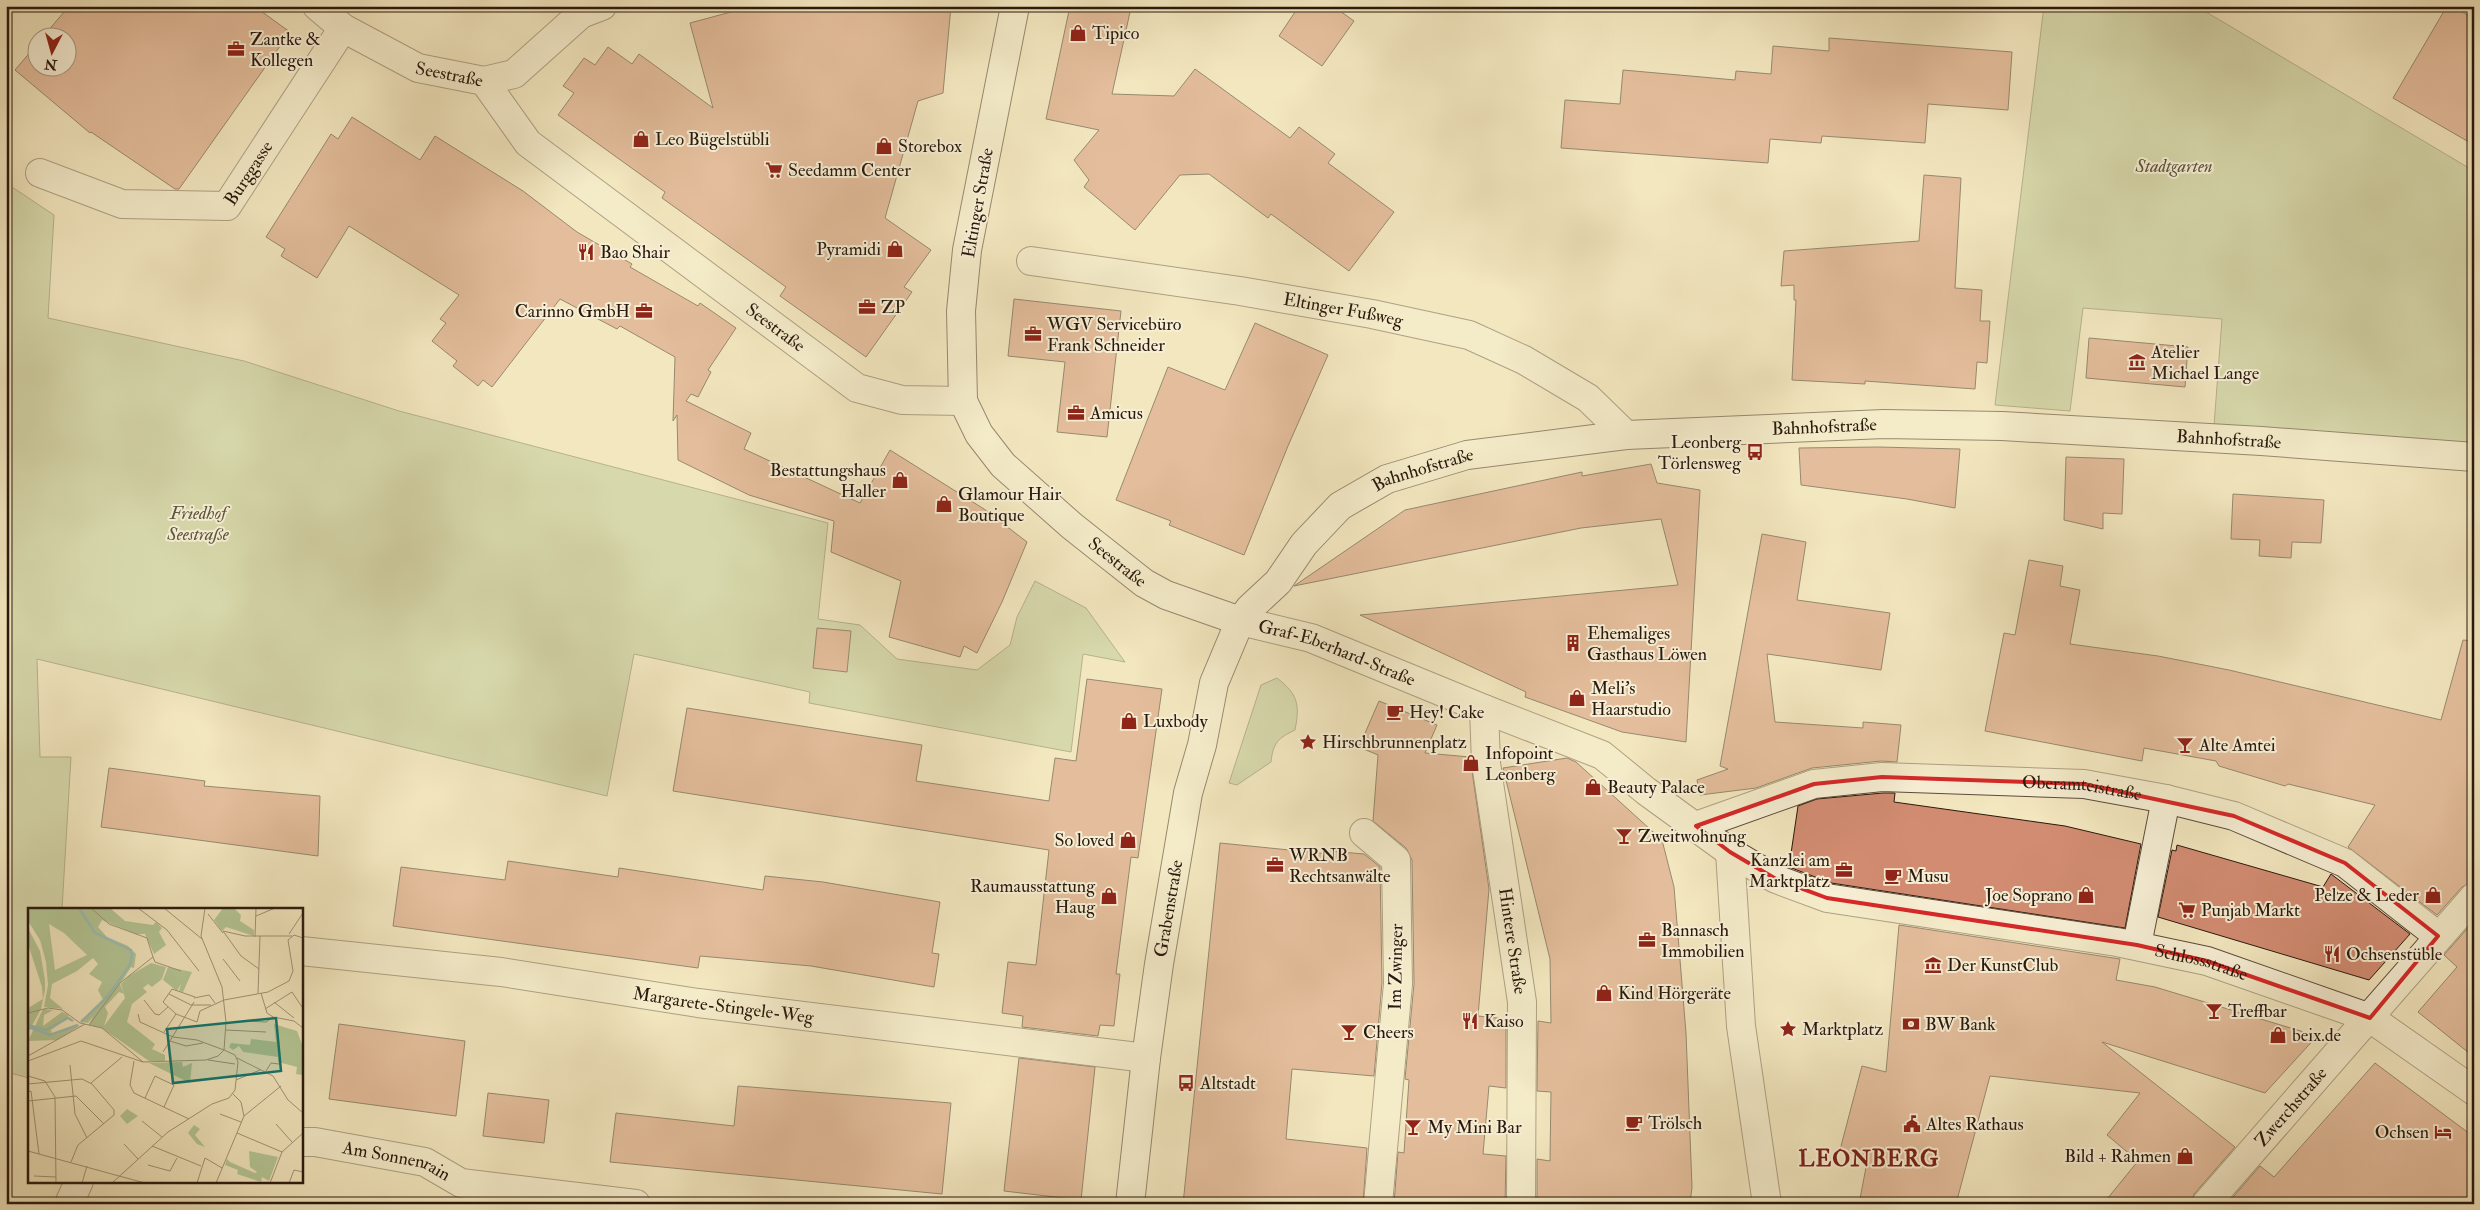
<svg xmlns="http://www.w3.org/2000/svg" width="2480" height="1210" viewBox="0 0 2480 1210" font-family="'IM FELL Double Pica',serif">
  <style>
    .green { fill: #b5c796; stroke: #6f7052 }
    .building { fill: #d28c72; stroke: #29180d }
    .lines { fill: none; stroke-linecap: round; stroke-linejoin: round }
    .street-casing { stroke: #5c4c3a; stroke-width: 30 }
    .secondary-casing { stroke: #29180d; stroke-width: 30 }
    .street { stroke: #f7efd5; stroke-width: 28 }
    .secondary { stroke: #f7efd5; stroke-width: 28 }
    .marked { fill: none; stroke: #d62828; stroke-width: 4; stroke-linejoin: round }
    .labels { text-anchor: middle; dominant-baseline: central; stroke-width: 4; stroke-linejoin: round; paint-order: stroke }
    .poi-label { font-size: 18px; fill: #29180d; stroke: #f7efd5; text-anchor: start }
    .street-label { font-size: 18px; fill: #29180d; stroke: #f7efd5 }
    .park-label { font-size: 18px; font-style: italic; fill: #5a553d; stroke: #f7efd5 }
    .district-label { font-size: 22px; font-weight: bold; letter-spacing: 1px; fill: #7a1f14; stroke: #f7efd5 }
    .inset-river { fill: none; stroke: #9bbfb3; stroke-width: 2.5 }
    .inset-road { fill: none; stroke: #a29478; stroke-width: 1 }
    .view { fill: #0f766e; fill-opacity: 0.15; stroke: #0f766e; stroke-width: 2.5 }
    .inset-edge { fill: none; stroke: #29180d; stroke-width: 2.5 }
  </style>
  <rect width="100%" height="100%" fill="#f3e7bf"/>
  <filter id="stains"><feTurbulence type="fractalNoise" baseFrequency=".004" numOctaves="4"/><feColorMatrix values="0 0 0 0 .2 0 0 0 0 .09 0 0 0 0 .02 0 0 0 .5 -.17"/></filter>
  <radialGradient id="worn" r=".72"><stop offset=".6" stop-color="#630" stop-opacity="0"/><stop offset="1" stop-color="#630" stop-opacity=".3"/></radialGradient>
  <g class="green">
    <path d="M2044,6H2196L2474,171V458L2213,439L2222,319L2083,308L2070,411L1995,405Z"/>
    <path d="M6,183L54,215L48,318L244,361L399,411L828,523L818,619L860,625L897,659L977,670L1010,645L1017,617L1035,581L1086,608L1125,662L1083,654L1071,752L809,703L810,692L634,654L607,796L37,659L40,757H71L62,909H29V1078L6,1072Z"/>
    <path d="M1277,678C1298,694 1300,705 1295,730C1278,738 1273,743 1271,762L1237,785L1229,783L1261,685Z"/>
  </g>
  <g class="building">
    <path d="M69,6H254L290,32L179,189H175L91,132L90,133L15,70L38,43V68H68V38H42Z"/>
    <path d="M753,6H951L943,93L918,101L885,218L931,250L904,287L912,292L866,357L780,296L786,287L662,198L665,192L558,115L574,93L563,86L584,58L595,65L608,47L632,64L639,54L713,108L690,23Z"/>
    <path d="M1070,6H1102L1130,12L1112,94L1174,96L1195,69L1290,138L1299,127L1335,154L1328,163L1394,212L1349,271L1271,214L1268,218L1209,174L1180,175L1135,230L1084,187L1089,180L1074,160L1099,130L1046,119Z"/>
    <path d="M1299,6H1333L1354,21L1322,66L1279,36Z"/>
    <path d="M2447,6H2452L2474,19V145L2393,98Z"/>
    <path d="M1829,38L2012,52L2008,110L1928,104L1925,143L1822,136L1821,143L1770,139L1768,163L1561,148L1565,100L1620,104L1623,70L1735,80L1736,71L1771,74L1773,46L1829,51Z"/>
    <path d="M352,117L420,160L435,136L523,191L577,232L632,264L630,267L698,306L700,303L736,328L708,370L711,372L698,397L691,394L686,401L751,433L744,449L860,503L890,450L984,509L1027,542L1002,602L977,653L964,646L960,657L889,637L901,581L831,552L834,521L749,495L678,460L677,415L673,421L675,357L620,326L617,329L560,299L492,387L483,380L478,386L453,366L457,361L432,341L446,323L440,319L459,295L349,226L317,278L281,256L285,249L266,237L331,134L338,139Z"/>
    <path d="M1924,175L1961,178L1955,288L1982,290L1980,321H1990L1987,363L1977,362L1975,389L1865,381V384L1792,380L1796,300H1794V285L1781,286L1784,251L1919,241Z"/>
    <path d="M1014,299L1121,311L1107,437L1057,432L1065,362L1008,356Z"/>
    <path d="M1255,323L1328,355L1288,446L1244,555L1169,525L1171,521L1116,500L1168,367L1225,390Z"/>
    <path d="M2089,338L2188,347L2185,387L2086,378Z"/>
    <path d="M1878,447L1960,449L1955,508L1907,499L1801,485L1799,448Z"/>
    <path d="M2066,457L2124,459L2122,514L2103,513V529L2064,520Z"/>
    <path d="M1651,464L1657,483L1700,490L1686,742L1622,732L1525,697L1526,692L1360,615L1678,585L1661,519L1581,528L1294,586L1405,510L1582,472V476Z"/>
    <path d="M2233,494L2324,500L2321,543L2292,542L2291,558L2259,556L2260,540L2231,539Z"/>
    <path d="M1762,534L1806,542L1797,600L1890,613L1881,670L1767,654L1775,722L1863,728V722L1901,725L1897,762L1881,761L1812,768L1756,788L1700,795L1697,780L1728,769L1720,766Z"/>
    <path d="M2029,560L2063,566L2060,586L2080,590L2070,644L2158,656L2229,670L2441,720L2463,640L2474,641V882L2462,887L2437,915L2348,847L2375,805L2288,784L2285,786L2219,766L2216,761L2144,748L2142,761L1985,731L2004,633L2015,635Z"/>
    <path d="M817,628L851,631L847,672L813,668Z"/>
    <path d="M1087,679L1162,689L1138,858L1131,857L1116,974H1120L1114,1026L1100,1025L1098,1036L1022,1027L1023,1016L1002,1013L1008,962L1036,965L1049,850L673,791L687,708L922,745L916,781L1049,801L1055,758L1076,761Z"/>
    <path d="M1379,701L1437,725L1425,753L1470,757L1489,889L1478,1016L1506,1019V1088L1489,1086L1483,1154L1506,1156L1505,1204H1394L1398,1152L1404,1153L1409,1080L1405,1079L1414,984L1412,860L1406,848L1373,821L1378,755L1359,747Z"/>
    <path d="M1567,758L1576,762L1662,840L1674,887L1686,1033L1692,1187L1690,1204H1537V1159L1550,1161L1551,1092L1537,1091L1538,1021L1551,1023L1550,959L1503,768Z"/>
    <path d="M109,768L205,781L204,786L320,796L318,856L101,827Z"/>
    <path d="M1883,793H1895L1894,802L2065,826L2141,844L2125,928L1831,883L1789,867L1798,806L1817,799Z"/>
    <path d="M1220,843L1329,854V851L1364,854L1380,867L1382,983L1374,1076L1292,1069L1286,1139L1367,1148L1363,1204H1183Z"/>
    <path d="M2177,845L2323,887L2331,874L2410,934L2369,980L2158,917L2172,850L2176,851Z"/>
    <path d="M508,861L618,877L619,868L763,890L765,876L823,882L940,902L932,953L939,954L934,987L811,966L700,956L698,968L393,926L401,867L505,880Z"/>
    <path d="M2474,921V1057L2418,1012L2457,967L2444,955Z"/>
    <path d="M1899,925L2120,959L2116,980L2155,987L2317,1036L2265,1093L2102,1042L2235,1147L2194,1194L2191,1204H2103L2138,1161L2107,1135L2140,1093L1990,1076L1956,1204H1859L1868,1157L1840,1150L1862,1066L1886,1072Z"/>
    <path d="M339,1024L465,1041L456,1116L329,1099Z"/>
    <path d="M1019,1058L1095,1067L1081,1200L1004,1191Z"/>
    <path d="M2375,1063L2474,1137V1204H2227L2260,1166L2274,1177Z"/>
    <path d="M738,1086L951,1103L942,1194L610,1162L616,1113L734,1126Z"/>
    <path d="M488,1093L549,1100L544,1143L483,1136Z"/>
  </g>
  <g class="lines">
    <g class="street-casing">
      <g id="street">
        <path id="s1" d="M317,6L343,28L418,68L484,81L528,143L857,388L902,400L963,401"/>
        <path d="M484,81L514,74L581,14L602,6"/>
        <path id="s2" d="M40,173L122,204L227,206L343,28"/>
        <path id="s3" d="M1031,261L1240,291L1372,314L1469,335L1524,360L1588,398L1626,435"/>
        <path id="s4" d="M1240,621L1311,638L1484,709L1602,755L1646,791L1730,852L1776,879L1827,898L2117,942L2207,961L2370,1018L2474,1091"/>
        <path id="s5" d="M1484,709L1486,763L1522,1002L1521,1204"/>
        <path id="s6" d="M1696,826L1814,784L1882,777L2084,784L2166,799L2234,816L2345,863L2438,936"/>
        <path d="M1364,833L1396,860L1398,984L1378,1204"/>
        <path d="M1730,852L1741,1026L1767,1204"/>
        <path d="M2137,945L2166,799"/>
        <path id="s7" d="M301,951L501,972L698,1003L1146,1058"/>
        <path id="s8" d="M301,1142H315L425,1162L461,1183L636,1204"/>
        <path d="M69,1204L79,1181"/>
        <path id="s9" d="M2206,1204L2474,897"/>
      </g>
    </g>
    <g class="secondary-casing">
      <g id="secondary">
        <path id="s10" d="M1015,6L967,250L961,311L963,401L979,434L1003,465L1072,526L1144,583L1166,595L1240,621"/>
        <path id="s11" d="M1130,1204L1146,1058L1159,964L1188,793L1202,745L1214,683L1240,621L1250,608L1278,582L1304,544L1340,506L1387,479L1467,455L1626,435L1884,424L2002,426L2261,441L2474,457"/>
      </g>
    </g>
    <use href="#street" class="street"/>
    <use href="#secondary" class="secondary"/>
  </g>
  <path d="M0 0H2480V1210H0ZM1882,777L2084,784L2234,816L2345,863L2438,936L2370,1018L2207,961L2137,945L1827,898L1776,879L1730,852L1696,826L1814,784Z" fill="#f3e7bf" fill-opacity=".55" fill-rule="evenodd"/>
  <path class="marked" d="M1882,777L2084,784L2234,816L2345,863L2438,936L2370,1018L2207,961L2137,945L1827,898L1776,879L1730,852L1696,826L1814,784Z"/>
  <defs>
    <g id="shop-bare" transform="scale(1.35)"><path d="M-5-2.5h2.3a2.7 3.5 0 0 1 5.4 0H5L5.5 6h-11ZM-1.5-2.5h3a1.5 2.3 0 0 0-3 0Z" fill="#8f2418" stroke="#f7efd5" stroke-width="2.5" paint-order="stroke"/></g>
    <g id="office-bare" transform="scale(1.35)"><path d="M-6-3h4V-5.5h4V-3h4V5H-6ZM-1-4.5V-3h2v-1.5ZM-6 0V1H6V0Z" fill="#8f2418" stroke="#f7efd5" stroke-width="2.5" paint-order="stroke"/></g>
    <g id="supermarket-bare" transform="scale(1.35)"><path d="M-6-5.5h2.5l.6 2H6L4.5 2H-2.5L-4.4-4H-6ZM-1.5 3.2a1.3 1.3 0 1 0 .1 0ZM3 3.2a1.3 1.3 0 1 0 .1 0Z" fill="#8f2418" stroke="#f7efd5" stroke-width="2.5" paint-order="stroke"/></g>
    <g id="restaurant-bare" transform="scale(1.35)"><path d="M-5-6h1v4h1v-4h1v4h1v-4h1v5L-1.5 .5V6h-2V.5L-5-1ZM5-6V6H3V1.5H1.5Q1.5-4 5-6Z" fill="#8f2418" stroke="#f7efd5" stroke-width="2.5" paint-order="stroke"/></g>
    <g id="museum-bare" transform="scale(1.35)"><path d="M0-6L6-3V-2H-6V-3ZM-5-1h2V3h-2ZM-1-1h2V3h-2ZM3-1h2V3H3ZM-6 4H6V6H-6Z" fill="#8f2418" stroke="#f7efd5" stroke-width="2.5" paint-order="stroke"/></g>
    <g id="bus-bare" transform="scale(1.35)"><path d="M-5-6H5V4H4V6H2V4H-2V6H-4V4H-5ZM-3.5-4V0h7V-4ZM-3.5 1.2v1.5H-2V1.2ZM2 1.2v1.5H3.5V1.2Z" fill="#8f2418" stroke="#f7efd5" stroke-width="2.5" paint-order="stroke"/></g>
    <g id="building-bare" transform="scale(1.35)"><path d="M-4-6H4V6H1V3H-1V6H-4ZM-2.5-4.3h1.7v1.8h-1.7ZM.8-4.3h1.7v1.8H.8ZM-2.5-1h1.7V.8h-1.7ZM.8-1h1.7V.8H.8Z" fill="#8f2418" stroke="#f7efd5" stroke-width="2.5" paint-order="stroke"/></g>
    <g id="cafe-bare" transform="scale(1.35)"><path d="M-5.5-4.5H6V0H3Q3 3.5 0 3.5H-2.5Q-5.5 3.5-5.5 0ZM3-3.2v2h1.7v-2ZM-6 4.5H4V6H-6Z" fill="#8f2418" stroke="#f7efd5" stroke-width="2.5" paint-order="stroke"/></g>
    <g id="sight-bare" transform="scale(1.35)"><path d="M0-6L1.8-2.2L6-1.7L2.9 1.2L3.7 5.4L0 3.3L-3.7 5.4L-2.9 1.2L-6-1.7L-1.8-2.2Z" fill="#8f2418" stroke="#f7efd5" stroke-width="2.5" paint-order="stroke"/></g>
    <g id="bar-bare" transform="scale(1.35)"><path d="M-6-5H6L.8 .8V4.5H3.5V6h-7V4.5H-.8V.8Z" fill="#8f2418" stroke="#f7efd5" stroke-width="2.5" paint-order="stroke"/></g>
    <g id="bank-bare" transform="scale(1.35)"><path d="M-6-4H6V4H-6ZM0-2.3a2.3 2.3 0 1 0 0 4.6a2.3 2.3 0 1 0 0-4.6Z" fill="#8f2418" stroke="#f7efd5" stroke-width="2.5" paint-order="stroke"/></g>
    <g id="civic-bare" transform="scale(1.35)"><path d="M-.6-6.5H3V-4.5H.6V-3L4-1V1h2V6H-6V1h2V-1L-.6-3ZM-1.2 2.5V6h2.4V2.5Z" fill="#8f2418" stroke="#f7efd5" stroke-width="2.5" paint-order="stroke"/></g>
    <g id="hotel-bare" transform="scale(1.35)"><path d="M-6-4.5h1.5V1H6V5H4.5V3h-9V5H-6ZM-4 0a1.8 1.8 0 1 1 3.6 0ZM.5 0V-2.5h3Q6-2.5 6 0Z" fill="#8f2418" stroke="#f7efd5" stroke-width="2.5" paint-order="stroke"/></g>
  </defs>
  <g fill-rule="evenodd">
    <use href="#shop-bare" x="1078" y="33"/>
    <use href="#office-bare" x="236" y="49"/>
    <use href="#shop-bare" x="641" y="139"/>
    <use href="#shop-bare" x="884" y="146"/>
    <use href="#supermarket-bare" x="774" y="170"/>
    <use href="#shop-bare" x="895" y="249"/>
    <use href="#restaurant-bare" x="586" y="252"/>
    <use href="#office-bare" x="867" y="307"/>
    <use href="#office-bare" x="644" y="311"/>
    <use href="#office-bare" x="1033" y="334"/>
    <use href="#museum-bare" x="2137" y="362"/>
    <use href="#office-bare" x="1076" y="413"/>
    <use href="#bus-bare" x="1755" y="452"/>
    <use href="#shop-bare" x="900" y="480"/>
    <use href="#shop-bare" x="944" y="504"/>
    <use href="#building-bare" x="1573" y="643"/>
    <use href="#shop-bare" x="1577" y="698"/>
    <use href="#cafe-bare" x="1395" y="712"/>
    <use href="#shop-bare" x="1129" y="721"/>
    <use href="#sight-bare" x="1308" y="742"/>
    <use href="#bar-bare" x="2185" y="745"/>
    <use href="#shop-bare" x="1471" y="763"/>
    <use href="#shop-bare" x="1593" y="787"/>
    <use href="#bar-bare" x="1624" y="836"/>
    <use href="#shop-bare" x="1128" y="840"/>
    <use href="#office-bare" x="1275" y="865"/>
    <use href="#office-bare" x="1844" y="870"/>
    <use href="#cafe-bare" x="1893" y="876"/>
    <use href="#shop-bare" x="2086" y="895"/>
    <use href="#shop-bare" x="2433" y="895"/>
    <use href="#shop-bare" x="1109" y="896"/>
    <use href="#supermarket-bare" x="2187" y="910"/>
    <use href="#office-bare" x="1647" y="940"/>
    <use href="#restaurant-bare" x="2332" y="954"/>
    <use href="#museum-bare" x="1933" y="965"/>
    <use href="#shop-bare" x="1604" y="993"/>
    <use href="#bar-bare" x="2214" y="1011"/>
    <use href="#restaurant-bare" x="1470" y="1021"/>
    <use href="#bank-bare" x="1911" y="1024"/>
    <use href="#sight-bare" x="1788" y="1029"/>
    <use href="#bar-bare" x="1349" y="1032"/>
    <use href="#shop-bare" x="2278" y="1035"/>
    <use href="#bus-bare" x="1186" y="1083"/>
    <use href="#cafe-bare" x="1634" y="1123"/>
    <use href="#civic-bare" x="1912" y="1124"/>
    <use href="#bar-bare" x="1413" y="1127"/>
    <use href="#hotel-bare" x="2443" y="1132"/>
    <use href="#shop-bare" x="2185" y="1156"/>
  </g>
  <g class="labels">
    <g class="poi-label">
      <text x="1092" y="33">Tipico</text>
      <text x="250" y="39">Zantke &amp;<tspan x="250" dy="21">Kollegen</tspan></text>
      <text x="655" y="139">Leo Bügelstübli</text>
      <text x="898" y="146">Storebox</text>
      <text x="788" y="170">Seedamm Center</text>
      <text x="881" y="249" text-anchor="end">Pyramidi</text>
      <text x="600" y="252">Bao Shair</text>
      <text x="881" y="307">ZP</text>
      <text x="630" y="311" text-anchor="end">Carinno GmbH</text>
      <text x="1047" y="324">WGV Servicebüro<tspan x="1047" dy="21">Frank Schneider</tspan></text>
      <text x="2151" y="352">Atelier<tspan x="2151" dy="21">Michael Lange</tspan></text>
      <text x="1090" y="413">Amicus</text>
      <text x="1741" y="442" text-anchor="end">Leonberg<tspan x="1741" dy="21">Törlensweg</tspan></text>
      <text x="886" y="470" text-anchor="end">Bestattungshaus<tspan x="886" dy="21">Haller</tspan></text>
      <text x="958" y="494">Glamour Hair<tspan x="958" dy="21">Boutique</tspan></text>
      <text x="1587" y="633">Ehemaliges<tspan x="1587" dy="21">Gasthaus Löwen</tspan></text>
      <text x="1591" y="688">Meli's<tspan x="1591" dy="21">Haarstudio</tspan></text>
      <text x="1409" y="712">Hey! Cake</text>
      <text x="1143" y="721">Luxbody</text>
      <text x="1322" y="742">Hirschbrunnenplatz</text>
      <text x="2199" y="745">Alte Amtei</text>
      <text x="1485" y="753">Infopoint<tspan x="1485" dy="21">Leonberg</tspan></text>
      <text x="1607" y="787">Beauty Palace</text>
      <text x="1638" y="836">Zweitwohnung</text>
      <text x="1114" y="840" text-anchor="end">So loved</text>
      <text x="1289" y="855">WRNB<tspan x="1289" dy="21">Rechtsanwälte</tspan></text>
      <text x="1830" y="860" text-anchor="end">Kanzlei am<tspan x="1830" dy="21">Marktplatz</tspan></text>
      <text x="1907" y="876">Musu</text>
      <text x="1095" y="886" text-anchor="end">Raumausstattung<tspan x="1095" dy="21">Haug</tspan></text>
      <text x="2072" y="895" text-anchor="end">Joe Soprano</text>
      <text x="2419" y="895" text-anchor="end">Pelze &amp; Leder</text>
      <text x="2201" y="910">Punjab Markt</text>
      <text x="1661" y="930">Bannasch<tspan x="1661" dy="21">Immobilien</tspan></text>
      <text x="2346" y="954">Ochsenstüble</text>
      <text x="1947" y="965">Der KunstClub</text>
      <text x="1618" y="993">Kind Hörgeräte</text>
      <text x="2228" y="1011">Treffbar</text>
      <text x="1484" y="1021">Kaiso</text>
      <text x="1925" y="1024">BW Bank</text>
      <text x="1802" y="1029">Marktplatz</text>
      <text x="1363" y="1032">Cheers</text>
      <text x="2292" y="1035">beix.de</text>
      <text x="1200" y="1083">Altstadt</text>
      <text x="1648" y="1123">Trölsch</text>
      <text x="1926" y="1124">Altes Rathaus</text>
      <text x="1427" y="1127">My Mini Bar</text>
      <text x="2429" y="1132" text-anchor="end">Ochsen</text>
      <text x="2171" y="1156" text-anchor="end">Bild + Rahmen</text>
    </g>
    <g class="street-label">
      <text stroke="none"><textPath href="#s1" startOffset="151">Seestraße</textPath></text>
      <text stroke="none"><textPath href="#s2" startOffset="232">Burggasse</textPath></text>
      <text transform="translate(978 203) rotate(-80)">Eltinger Straße</text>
      <text stroke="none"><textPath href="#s3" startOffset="316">Eltinger Fußweg</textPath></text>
      <text stroke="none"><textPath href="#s1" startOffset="571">Seestraße</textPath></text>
      <text stroke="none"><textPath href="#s11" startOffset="1245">Bahnhofstraße</textPath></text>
      <text stroke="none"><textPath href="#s11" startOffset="1650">Bahnhofstraße</textPath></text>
      <text stroke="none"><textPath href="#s11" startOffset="840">Bahnhofstraße</textPath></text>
      <text stroke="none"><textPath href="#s10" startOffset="626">Seestraße</textPath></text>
      <text stroke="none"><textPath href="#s4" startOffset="102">Graf-Eberhard-Straße</textPath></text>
      <text stroke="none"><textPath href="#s6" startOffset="394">Oberamteistraße</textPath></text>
      <text stroke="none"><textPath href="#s11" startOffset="298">Grabenstraße</textPath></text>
      <text stroke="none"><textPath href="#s5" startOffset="234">Hintere Straße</textPath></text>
      <text stroke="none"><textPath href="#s4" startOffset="1035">Schlossstraße</textPath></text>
      <text transform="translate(1396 967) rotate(-89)">Im Zwinger</text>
      <text stroke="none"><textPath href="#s7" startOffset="426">Margarete-Stingele-Weg</textPath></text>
      <text stroke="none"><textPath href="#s9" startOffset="129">Zwerchstraße</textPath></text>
      <text stroke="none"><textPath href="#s8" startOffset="98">Am Sonnenrain</textPath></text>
    </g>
    <g class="park-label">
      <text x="2174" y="166">Stadtgarten</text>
      <text x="198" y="513">Friedhof<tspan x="198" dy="21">Seestraße</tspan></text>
    </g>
    <g class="district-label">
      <text x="1869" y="1159">LEONBERG</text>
    </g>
  </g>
  <g transform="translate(28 908)">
    <rect width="275" height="275" fill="#f3e7bf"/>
    <path d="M0,0H82L97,13L125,17L128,14L134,20L131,24L138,37L126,46L117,26H108L74,12L70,19L79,29L100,38L108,46L106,60L103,59L92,76L96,86L91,84L77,99L80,105L76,118L97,90L93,76L101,68L123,55L138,59L134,71L124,79L120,76L115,80L119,84L104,96L99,114L127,136L124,141L137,147V153H121L74,120L61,117L65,108L60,115L53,114L75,92L70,82L74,74L61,66L70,56L65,50L49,63L24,76L22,90L35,101L16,99L20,77L18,54L12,32L0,13ZM21,16L36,25L59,47L27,62ZM195,0H206L213,7L212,13L226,22V28L198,19L194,23L186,12ZM0,20L12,43L17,72V82L13,101L0,125V100L15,91L14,79L0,36ZM140,59L164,64L155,84L151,83L153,76L149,83L135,72ZM15,101L25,102L16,107L15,118L34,104L40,107V110L23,122L24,126L53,117L29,132L0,133ZM246,116L269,123L275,139V167L268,166L269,159L250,154V149L215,144L211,138L205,142L201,139L203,135L222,137L223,131L248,134ZM154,154L155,159L164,155L162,175L121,155ZM99,201L110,208L99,216L92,208ZM166,217L172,221L167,227L177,239L169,236L160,225ZM221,243L250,249L241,273L234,269L233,274L209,266L210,262L197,257L199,251L202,254L227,265L229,264L222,259Z" fill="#b5c796" fill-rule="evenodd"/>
    <path class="inset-river" d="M51,0L67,25L103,42L104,48L102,57L79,89L53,114M0,117L18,122L40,110L45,113M0,119L22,127L50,117"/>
    <path class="inset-road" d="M110,0L139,22L171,63M136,0L174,31M180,6L195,25M228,8L247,0M261,26L275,5M227,29L228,0M125,49L127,54L153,63M195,51L212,73M231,61L213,48L195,23L217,28H264M230,85L232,28M233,85L239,105L245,109L266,113L275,120M141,86L163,97H183M167,89L144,81L135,94L148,106L169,114L172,103L196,92M166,90L181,87L187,95M116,92L127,106M196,92L240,84L261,73L265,63L260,32L266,27L275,30M246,94L266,110M237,101L264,84L274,99M0,105L20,100L34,102L52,115L74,120L115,154M127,106L131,107L140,99M217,113L238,114L245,109M61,117L92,75L125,49L119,30L81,16L63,0M198,122L238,124M136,124L148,106M142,133L158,138L175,135M135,144L166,94M0,148L57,116M209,150L245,168L260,192L275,205M180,152L207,156M0,153L53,133L115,154L178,152L190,148L196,142L169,132L145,129L112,114L110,106M106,153L102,177L106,185L161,211M42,157L47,206L59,230M238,163L243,155L251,156M0,168L17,173L27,189L28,275M208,172L232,162M63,175L94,149M0,176L54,171L64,176L86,202V207L50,237L43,254M0,184L3,183L11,246M117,190L127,168L133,171L146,177L136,199M0,193L48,188L76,216M192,206L213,214M216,208L253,178M114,213L134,229M248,216L264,234M209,225L254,244M96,236L110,251M124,238L173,258M0,243L91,268M120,257L142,263L149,250M6,268L28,269M91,268L117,275M54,275L59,258M84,275L140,224L184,196L201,190L207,182L210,154L207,147L196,142L198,114L194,79L173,28L177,0M169,275L177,250L194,260M188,275L216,208L213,194L205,186M242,275L254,244L275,225M261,275L266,262L275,264"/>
    <path class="view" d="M248,110L253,163L145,175L139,121Z"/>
    <rect width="275" height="275" class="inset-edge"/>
  </g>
  <rect width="2480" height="1210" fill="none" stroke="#f3e7bf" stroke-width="25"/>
  <rect x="8" y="8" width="2465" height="1195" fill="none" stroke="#29180d" stroke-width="2.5"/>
  <rect x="12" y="12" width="2455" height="1185" fill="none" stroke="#29180d"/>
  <g transform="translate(52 52) rotate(186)"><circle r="24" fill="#f7efd5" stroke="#a59985"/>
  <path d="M0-4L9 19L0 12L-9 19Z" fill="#8f2418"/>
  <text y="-8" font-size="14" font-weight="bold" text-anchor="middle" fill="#29180d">N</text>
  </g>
  <rect width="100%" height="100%" filter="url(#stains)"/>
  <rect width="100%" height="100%" fill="url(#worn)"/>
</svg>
